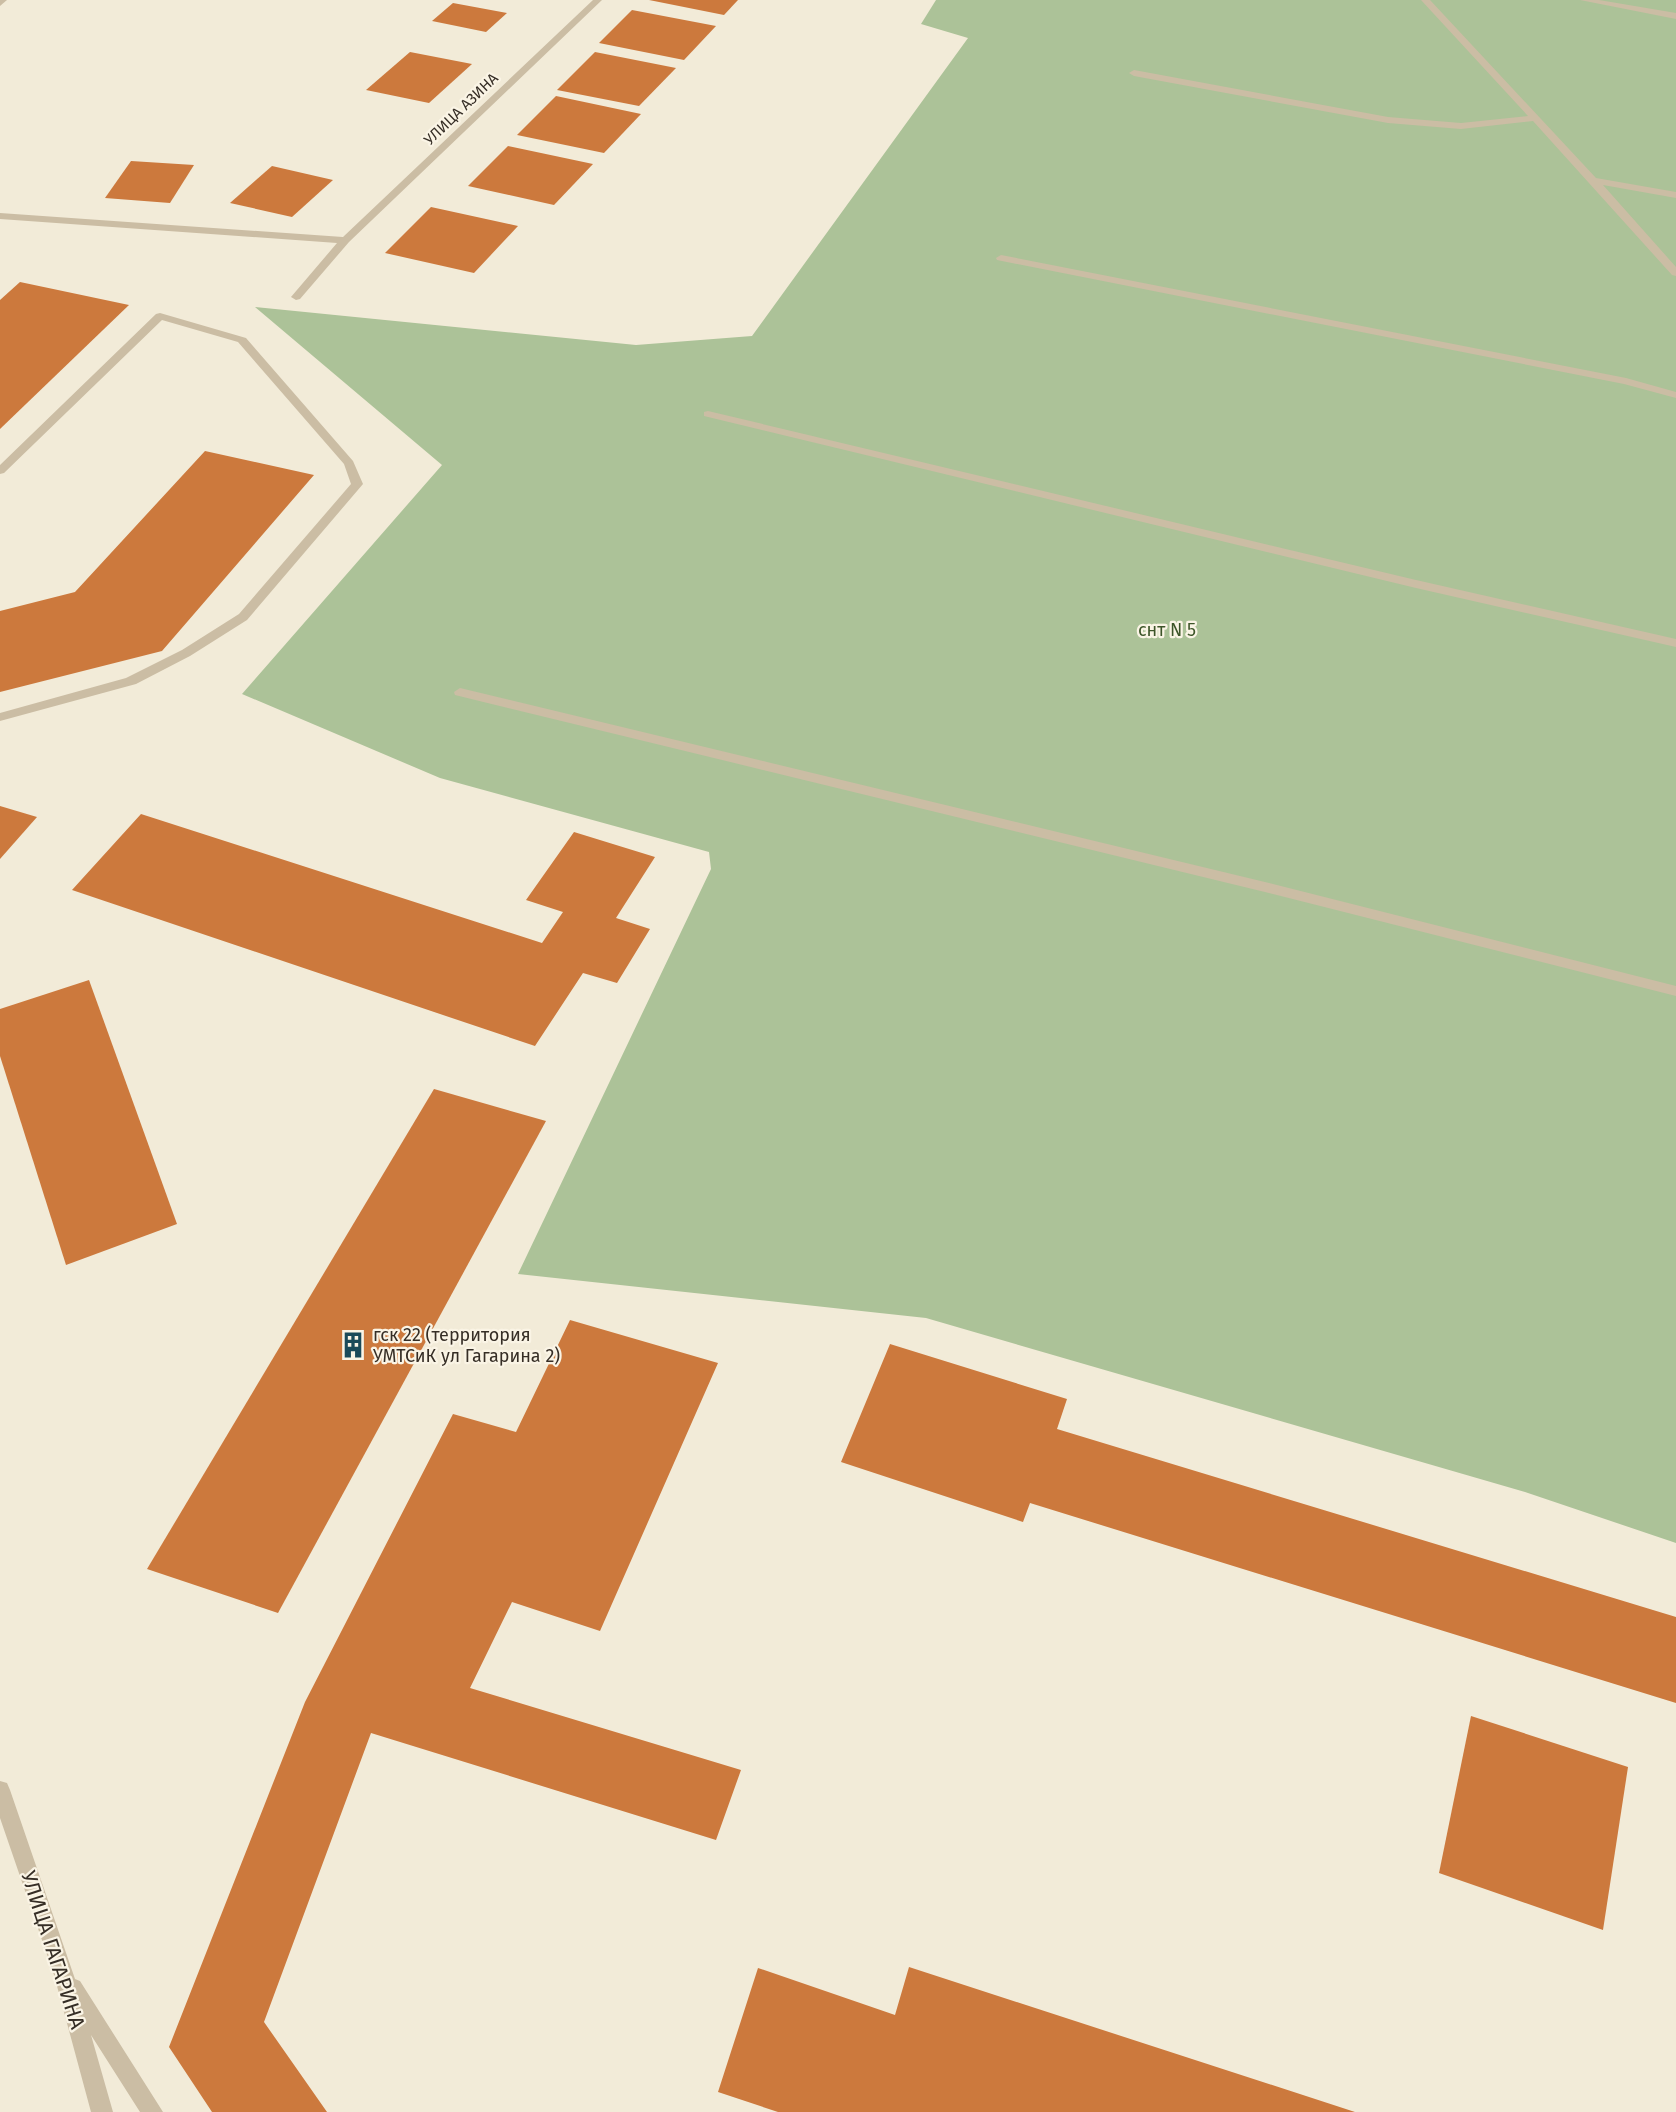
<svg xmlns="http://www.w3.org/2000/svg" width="1676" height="2112" viewBox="0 0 1676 2112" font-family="'Fira Sans',sans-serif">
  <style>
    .green { fill: #acc298 }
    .building { fill: #cc793d }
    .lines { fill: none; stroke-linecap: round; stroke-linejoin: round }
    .minor { fill: #cbbda4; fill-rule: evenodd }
    .labels { text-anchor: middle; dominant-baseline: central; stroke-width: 4.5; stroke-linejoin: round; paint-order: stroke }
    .far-street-label { font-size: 15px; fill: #362e26; stroke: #faf4e5 }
    .park-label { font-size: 18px; fill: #3d5529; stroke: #faf4e5 }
    .poi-label { font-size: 18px; fill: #362e26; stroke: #faf4e5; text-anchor: start }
    .near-street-label { font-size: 21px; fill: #362e26; stroke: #faf4e5 }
  </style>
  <rect width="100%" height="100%" fill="#f2ebd8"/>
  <path class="green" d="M936,0H1676V1543L1525,1492L926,1318L518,1274L711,869L709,852L440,778L242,694L442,465L255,307L636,345L752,336L968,38L921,24Z"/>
  <g class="building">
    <path d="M649,0H738L724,15Z"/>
    <path d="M453,3L507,13L486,32L432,21Z"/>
    <path d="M632,10L716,26L684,60L599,43Z"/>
    <path d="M410,52L472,64L429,103L366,90Z"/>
    <path d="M595,52L676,68L639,106L557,90Z"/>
    <path d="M556,96L641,114L604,153L517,135Z"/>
    <path d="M508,146L593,164L554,205L468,186Z"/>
    <path d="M131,161L194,165L170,203L105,198Z"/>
    <path d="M272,166L333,180L292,217L230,203Z"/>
    <path d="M431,207L518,226L474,273L385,253Z"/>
    <path d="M20,282L129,305L0,429V300Z"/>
    <path d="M205,451L314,475L162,651L0,692V611L75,592Z"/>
    <path d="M0,806L37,817L0,859Z"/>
    <path d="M141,814L542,943L563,912L526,900L574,832L655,857L616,918L650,929L617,983L583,973L535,1046L72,890Z"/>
    <path d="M89,980L177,1224L66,1265L0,1056V1009Z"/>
    <path d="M434,1089L546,1121L278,1613L147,1569Z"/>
    <path d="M570,1320L718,1363L600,1631L512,1602L470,1688L741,1770L716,1840L371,1733L264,2022L327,2112H212L169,2047L305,1702L453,1414L516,1432Z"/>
    <path d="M890,1344L1067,1399L1057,1429L1676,1617V1703L1030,1503L1023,1522L841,1462Z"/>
    <path d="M1471,1716L1628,1767L1603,1930L1439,1873Z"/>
    <path d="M909,1967L1355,2112H778L718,2092L758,1968L895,2015Z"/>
  </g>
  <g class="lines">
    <g class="minor">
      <path d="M0,0H7L0,6Z"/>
      <path d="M593,0H602L349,242L300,299L296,300L291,297L337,243L0,219V213L343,237Z"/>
      <path d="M1421,0H1430L1596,178L1676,192V198L1603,185L1676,267V276L1672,275L1533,121L1461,129L1388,123L1134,76L1129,73L1134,70L1388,117L1461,123L1528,116Z"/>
      <path d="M1580,0H1599L1676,13V19Z"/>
      <path d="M1001,255L1626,378L1676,392V398L1624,384L997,260L996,258Z"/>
      <path d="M160,313L246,338L353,461L363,484L247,620L190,656L136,684L0,721V713L126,678L182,650L239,614L351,484L344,464L238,342L162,320L4,473L0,474V465L156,314Z"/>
      <path d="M708,411L1416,580L1676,639V647L1416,588L704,416V412Z"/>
      <path d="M460,688L1269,883L1676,986V996L1269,893L455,695L454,692Z"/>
      <path d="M0,1781L7,1783L10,1790L75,1979L80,1981L163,2112H140L91,2035L113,2112H91L54,1975L0,1818Z"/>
    </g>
  </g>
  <defs>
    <g id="building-bare" transform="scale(2.07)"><path d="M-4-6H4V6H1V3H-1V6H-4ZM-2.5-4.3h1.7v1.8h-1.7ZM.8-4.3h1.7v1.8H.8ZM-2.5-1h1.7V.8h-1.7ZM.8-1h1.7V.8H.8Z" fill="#1a4a59" stroke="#faf4e5" stroke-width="2.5" paint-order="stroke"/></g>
  </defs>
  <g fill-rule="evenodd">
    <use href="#building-bare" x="353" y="1345"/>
  </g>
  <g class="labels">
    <g class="far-street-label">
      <text transform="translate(461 109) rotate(-44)">УЛИЦА АЗИНА</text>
    </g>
    <g class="park-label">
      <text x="1167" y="630">снт N 5</text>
    </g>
    <g class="poi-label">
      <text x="373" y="1335">гск 22 (территория<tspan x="373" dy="21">УМТСиК ул Гагарина 2)</tspan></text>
    </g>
    <g class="near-street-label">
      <text transform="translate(53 1950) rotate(72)">УЛИЦА ГАГАРИНА</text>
    </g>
  </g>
</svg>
